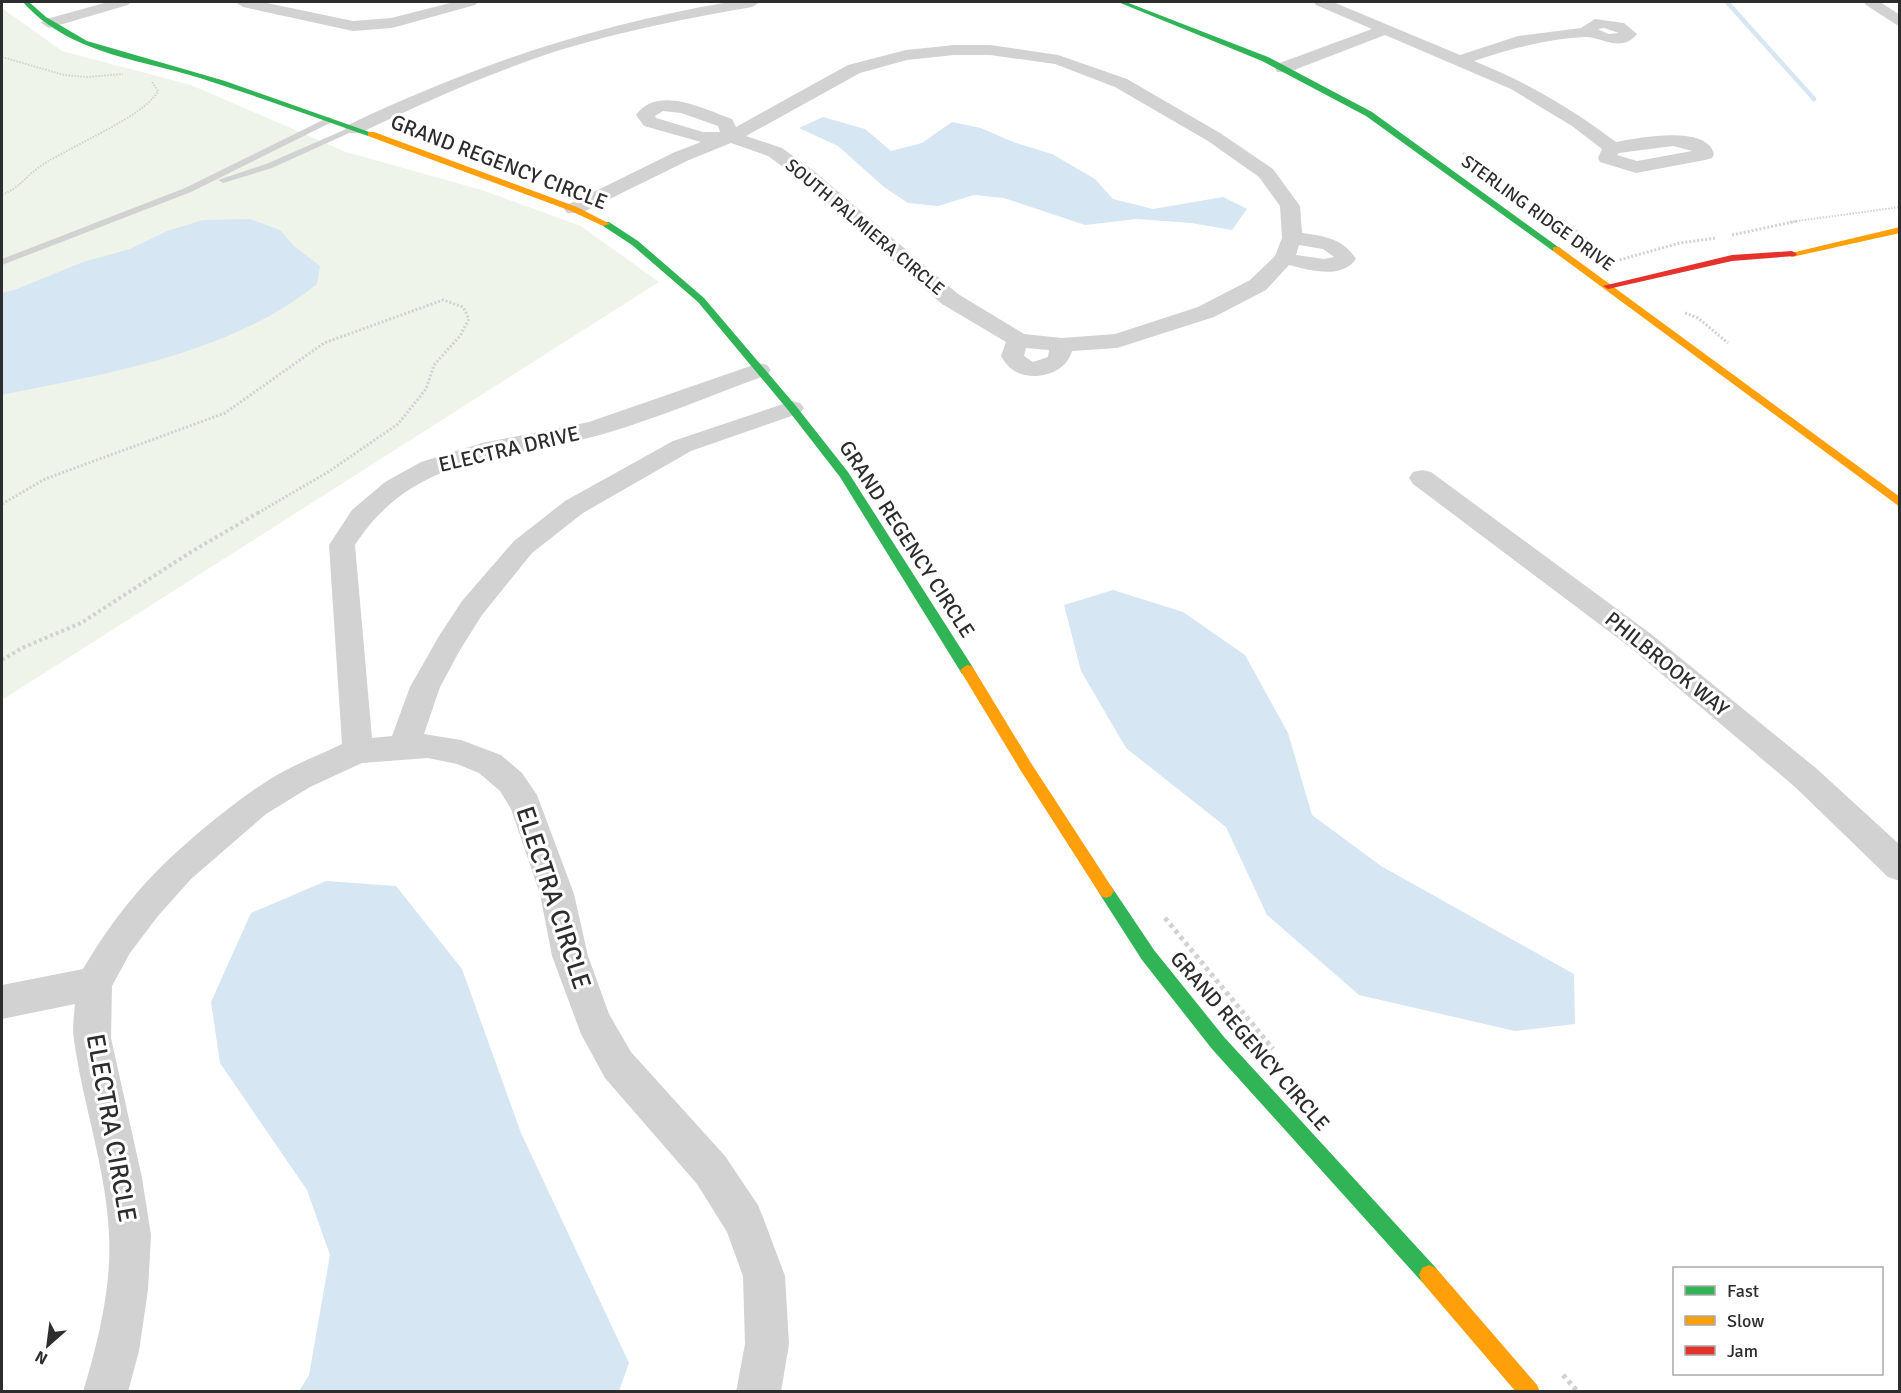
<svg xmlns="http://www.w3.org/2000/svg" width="1901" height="1393" viewBox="0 0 1901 1393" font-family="Signika,sans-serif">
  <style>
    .green { fill: #eff4ea }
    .water { fill: #d6e6f2 }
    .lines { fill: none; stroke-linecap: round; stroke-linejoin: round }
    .stream { stroke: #d6e6f2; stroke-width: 4.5 }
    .path-far3 { stroke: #d2d2d2; stroke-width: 2; stroke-dasharray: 1.5 1.5; stroke-linecap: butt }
    .path-far2 { stroke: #d2d2d2; stroke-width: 3; stroke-dasharray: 2 2; stroke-linecap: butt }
    .path-far1 { stroke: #d2d2d2; stroke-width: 4; stroke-dasharray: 3 3; stroke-linecap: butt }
    .path { stroke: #d2d2d2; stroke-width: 5; stroke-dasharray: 4 4; stroke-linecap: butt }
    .lane { fill: #d2d2d2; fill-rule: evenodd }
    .street { fill: #d2d2d2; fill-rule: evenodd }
    .fast { fill: #30b455; fill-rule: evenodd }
    .slow { fill: #ff9f0a; fill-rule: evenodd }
    .jam { fill: #e5322d; fill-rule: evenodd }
    .labels { text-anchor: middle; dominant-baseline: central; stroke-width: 6; stroke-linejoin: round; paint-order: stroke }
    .far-street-label { font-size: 18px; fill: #2d2d2d; stroke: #fff }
    .street-label { font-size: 21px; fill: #2d2d2d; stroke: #fff }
    .near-street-label { font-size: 26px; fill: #2d2d2d; stroke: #fff }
  </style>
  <rect width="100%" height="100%" fill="#fff"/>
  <path class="green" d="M2,8L62,51L191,85L346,152L482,190L581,226L659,282L2,700Z"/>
  <g class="water">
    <path d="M823,117L865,129L891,151L922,143L952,122L981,128L1013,142L1052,154L1095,179L1113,199L1153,209L1223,197L1247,209L1232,230L1191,223L1137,219L1085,225L1004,198L974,195L938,206L908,203L884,187L838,146L799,128Z"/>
    <path d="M250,219L280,230L294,246L320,266L317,284C233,353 106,374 2,395V293L17,289L83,262L130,249L167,231L203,220Z"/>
    <path d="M1113,590L1183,612L1245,655L1288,733L1312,815L1381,866L1574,974L1575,1024L1515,1031L1359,995L1267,915L1226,827L1126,748L1081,671L1064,605Z"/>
    <path d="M326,881L396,886L462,969L521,1133L629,1363L619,1391H299L309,1375L330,1255L307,1190L220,1063L211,1002L251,913Z"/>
  </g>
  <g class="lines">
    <path class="stream" d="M1727,2L1814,99"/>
    <g class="path-far3">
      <path d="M2,57L64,75L87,77L123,74"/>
      <path d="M1463,153L1484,168"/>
      <path d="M2,195C22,186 23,179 38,168C65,148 145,117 158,91L152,82"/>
      <path d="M1536,205L1565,222"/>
      <path d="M1790,222L1900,207"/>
    </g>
    <g class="path-far2">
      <path d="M1563,221L1608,256"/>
      <path d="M1732,235L1797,221"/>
      <path d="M1612,262L1680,243L1716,238"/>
      <path d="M1685,313L1698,318L1728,343"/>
      <path d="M2,504L45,479L225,413L324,343L443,300L463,307L469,319L460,336L434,365L426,389L398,424L328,472L258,513"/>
    </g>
    <path class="path-far1" d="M2,660L24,647L81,623L191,552L261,511"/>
    <g class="path">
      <path d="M1165,918L1273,1049"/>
      <path d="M1563,1375L1578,1392"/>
    </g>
    <g class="lane">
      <path d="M329,117L333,120L332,122L191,192L2,265V259L185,188Z"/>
      <path d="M351,127L358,129L272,168L223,183L218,180L266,164Z"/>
    </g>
    <g class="street">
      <path d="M108,2H131L128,5L49,28L41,23L43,20Z"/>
      <path d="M235,2H262L353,21L391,18L454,2H478L475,5L392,28L353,31L243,7Z"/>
      <path d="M729,2H760L752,7C687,18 623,31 560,50C491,72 425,102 360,133H348L345,129L348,125C475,65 590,26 729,2Z"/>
      <path d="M1314,2H1333L1460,55L1518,36L1581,28L1595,19L1624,23L1637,34C1621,54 1601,36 1584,37C1546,39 1510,49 1474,61C1528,83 1569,107 1616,142C1638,138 1707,124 1714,154L1712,158L1705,160L1636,173L1600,162L1598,158L1602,149L1572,126L1511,89L1385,35L1289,72H1277L1275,68L1277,64L1372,29L1316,5ZM1604,28L1619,33L1608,34L1598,29ZM1673,146L1692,151L1637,161L1617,155L1619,153Z"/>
      <path d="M1864,2H1880L1900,15V27L1866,5Z"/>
      <path d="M954,45H990L1058,55L1127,79L1220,133L1273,169L1300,206L1302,233C1324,236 1344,239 1356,259C1342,280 1308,270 1289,265L1266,290L1214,317L1117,348L1072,351C1066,374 1033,383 1013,370C1008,367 1004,361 1001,356L1006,342L942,304L801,180L768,156L731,143L689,160L581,213H567L564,209L567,205L675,152L701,142L644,126L636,115C658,84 706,110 732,119L736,127L848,65L906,50ZM954,55H990L1055,64L1115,87L1208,141L1259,177L1280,206L1282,238L1275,256L1250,280L1198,307L1115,334L1062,338L1024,334L958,294L815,172L782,148L746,136L860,73L907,60ZM663,111L681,113L718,126L720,132H703L656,118L655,116ZM1299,245L1323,249L1334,257L1324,259L1296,255ZM1026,348L1049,350L1048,357L1033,362L1024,356Z"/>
      <path d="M759,363L767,365L771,370L767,375C712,395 657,419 600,435C506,461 415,452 355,545L372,738L392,736L410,687L439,636L462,601L514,541L565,501L673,441L792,401L800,403L804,408L800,413L691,451L583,513L532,553L482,615L460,650L440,687L424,734L461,740L501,755L522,773L537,795L574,894L588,956L609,1014L631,1052L725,1156L758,1205L764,1220L785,1276L789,1344L781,1392H736L745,1344L743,1276L727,1232L697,1184L605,1078L581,1034L552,956L540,894L511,809L500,791L479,773L457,764L428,758L362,763L310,787L266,814L191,879L158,916L130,953L112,986L111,1038L142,1178L151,1235L148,1290L139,1351L128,1392H83C98,1342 112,1286 109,1234C106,1168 83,1105 74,1040C72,1029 74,1015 75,1004L2,1019V985L83,969C120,907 153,870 209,824C234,804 259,784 288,769C305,760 324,753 342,744L329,545L352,510L385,482L421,462L482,443L589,422Z"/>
      <path d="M1422,470L1431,472L1651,634L1817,769L1900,845V881L1888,877L1795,787L1631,648L1413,484L1409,478L1413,472Z"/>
    </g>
    <g class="fast">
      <path d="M23,2H29L46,17L87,41L225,81L375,134L368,136C312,116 256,96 200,78C138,59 68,53 23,2Z"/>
      <path d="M1118,2H1126L1268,57L1372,112L1561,249L1553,251L1366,116L1262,61Z"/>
      <path d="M603,222H609L638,241L704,298L796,406L848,472L972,666L974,670L972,674H962L840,477L788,410L698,302L632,245L603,226Z"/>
      <path d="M1106,884L1111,886L1154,950L1224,1037L1436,1268L1439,1275L1436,1282L1429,1285L1422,1282L1212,1049L1142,960L1101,896L1098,891L1101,886Z"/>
    </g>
    <g class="slow">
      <path d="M368,132H374L577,207L610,224L603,226L571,211L368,136Z"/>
      <path d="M1900,227V233L1792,257L1787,254Z"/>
      <path d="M1553,247H1559L1900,497V507L1553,251Z"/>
      <path d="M967,665L972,666L1031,763L1111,886L1114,891L1111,896L1106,898L1101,896L1021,771L960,670Z"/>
      <path d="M1429,1265L1436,1268L1537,1385L1540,1392H1516L1422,1282L1419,1275L1422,1268Z"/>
    </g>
    <path class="jam" d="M1792,251L1797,254L1795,256L1732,261L1608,289L1603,286L1732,255Z"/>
  </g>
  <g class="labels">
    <g class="far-street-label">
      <text transform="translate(1538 213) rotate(36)">STERLING RIDGE DRIVE</text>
      <text transform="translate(865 227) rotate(40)">SOUTH PALMIERA CIRCLE</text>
    </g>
    <g class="street-label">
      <text transform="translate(499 162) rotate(21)">GRAND REGENCY CIRCLE</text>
      <text transform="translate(509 449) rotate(-13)">ELECTRA DRIVE</text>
      <text transform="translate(907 539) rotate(57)">GRAND REGENCY CIRCLE</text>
      <text transform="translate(1667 664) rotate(39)">PHILBROOK WAY</text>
      <text transform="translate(1250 1041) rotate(49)">GRAND REGENCY CIRCLE</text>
    </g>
    <g class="near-street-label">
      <text transform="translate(553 898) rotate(72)">ELECTRA CIRCLE</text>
      <text transform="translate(111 1128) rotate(80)">ELECTRA CIRCLE</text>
    </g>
  </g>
  <rect width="1901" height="1393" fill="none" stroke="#2d2d2d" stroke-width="6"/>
  <rect x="1673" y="1267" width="210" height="108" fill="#ffffff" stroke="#ababab" stroke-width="1.5"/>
  <rect x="1685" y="1286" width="30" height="9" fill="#30b455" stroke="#ababab" stroke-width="1.5"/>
  <text x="1727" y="1297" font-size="18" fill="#2d2d2d">Fast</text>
  <rect x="1685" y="1316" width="30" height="9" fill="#ff9f0a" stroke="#ababab" stroke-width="1.5"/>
  <text x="1727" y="1327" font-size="18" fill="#2d2d2d">Slow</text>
  <rect x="1685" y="1346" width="30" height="9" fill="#e5322d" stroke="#ababab" stroke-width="1.5"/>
  <text x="1727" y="1357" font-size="18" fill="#2d2d2d">Jam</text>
  <g transform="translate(48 1345) rotate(208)" stroke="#ffffff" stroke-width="4.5" paint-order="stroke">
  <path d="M0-4.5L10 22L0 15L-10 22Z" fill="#2d2d2d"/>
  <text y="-9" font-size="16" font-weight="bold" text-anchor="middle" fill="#2d2d2d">N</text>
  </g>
</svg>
